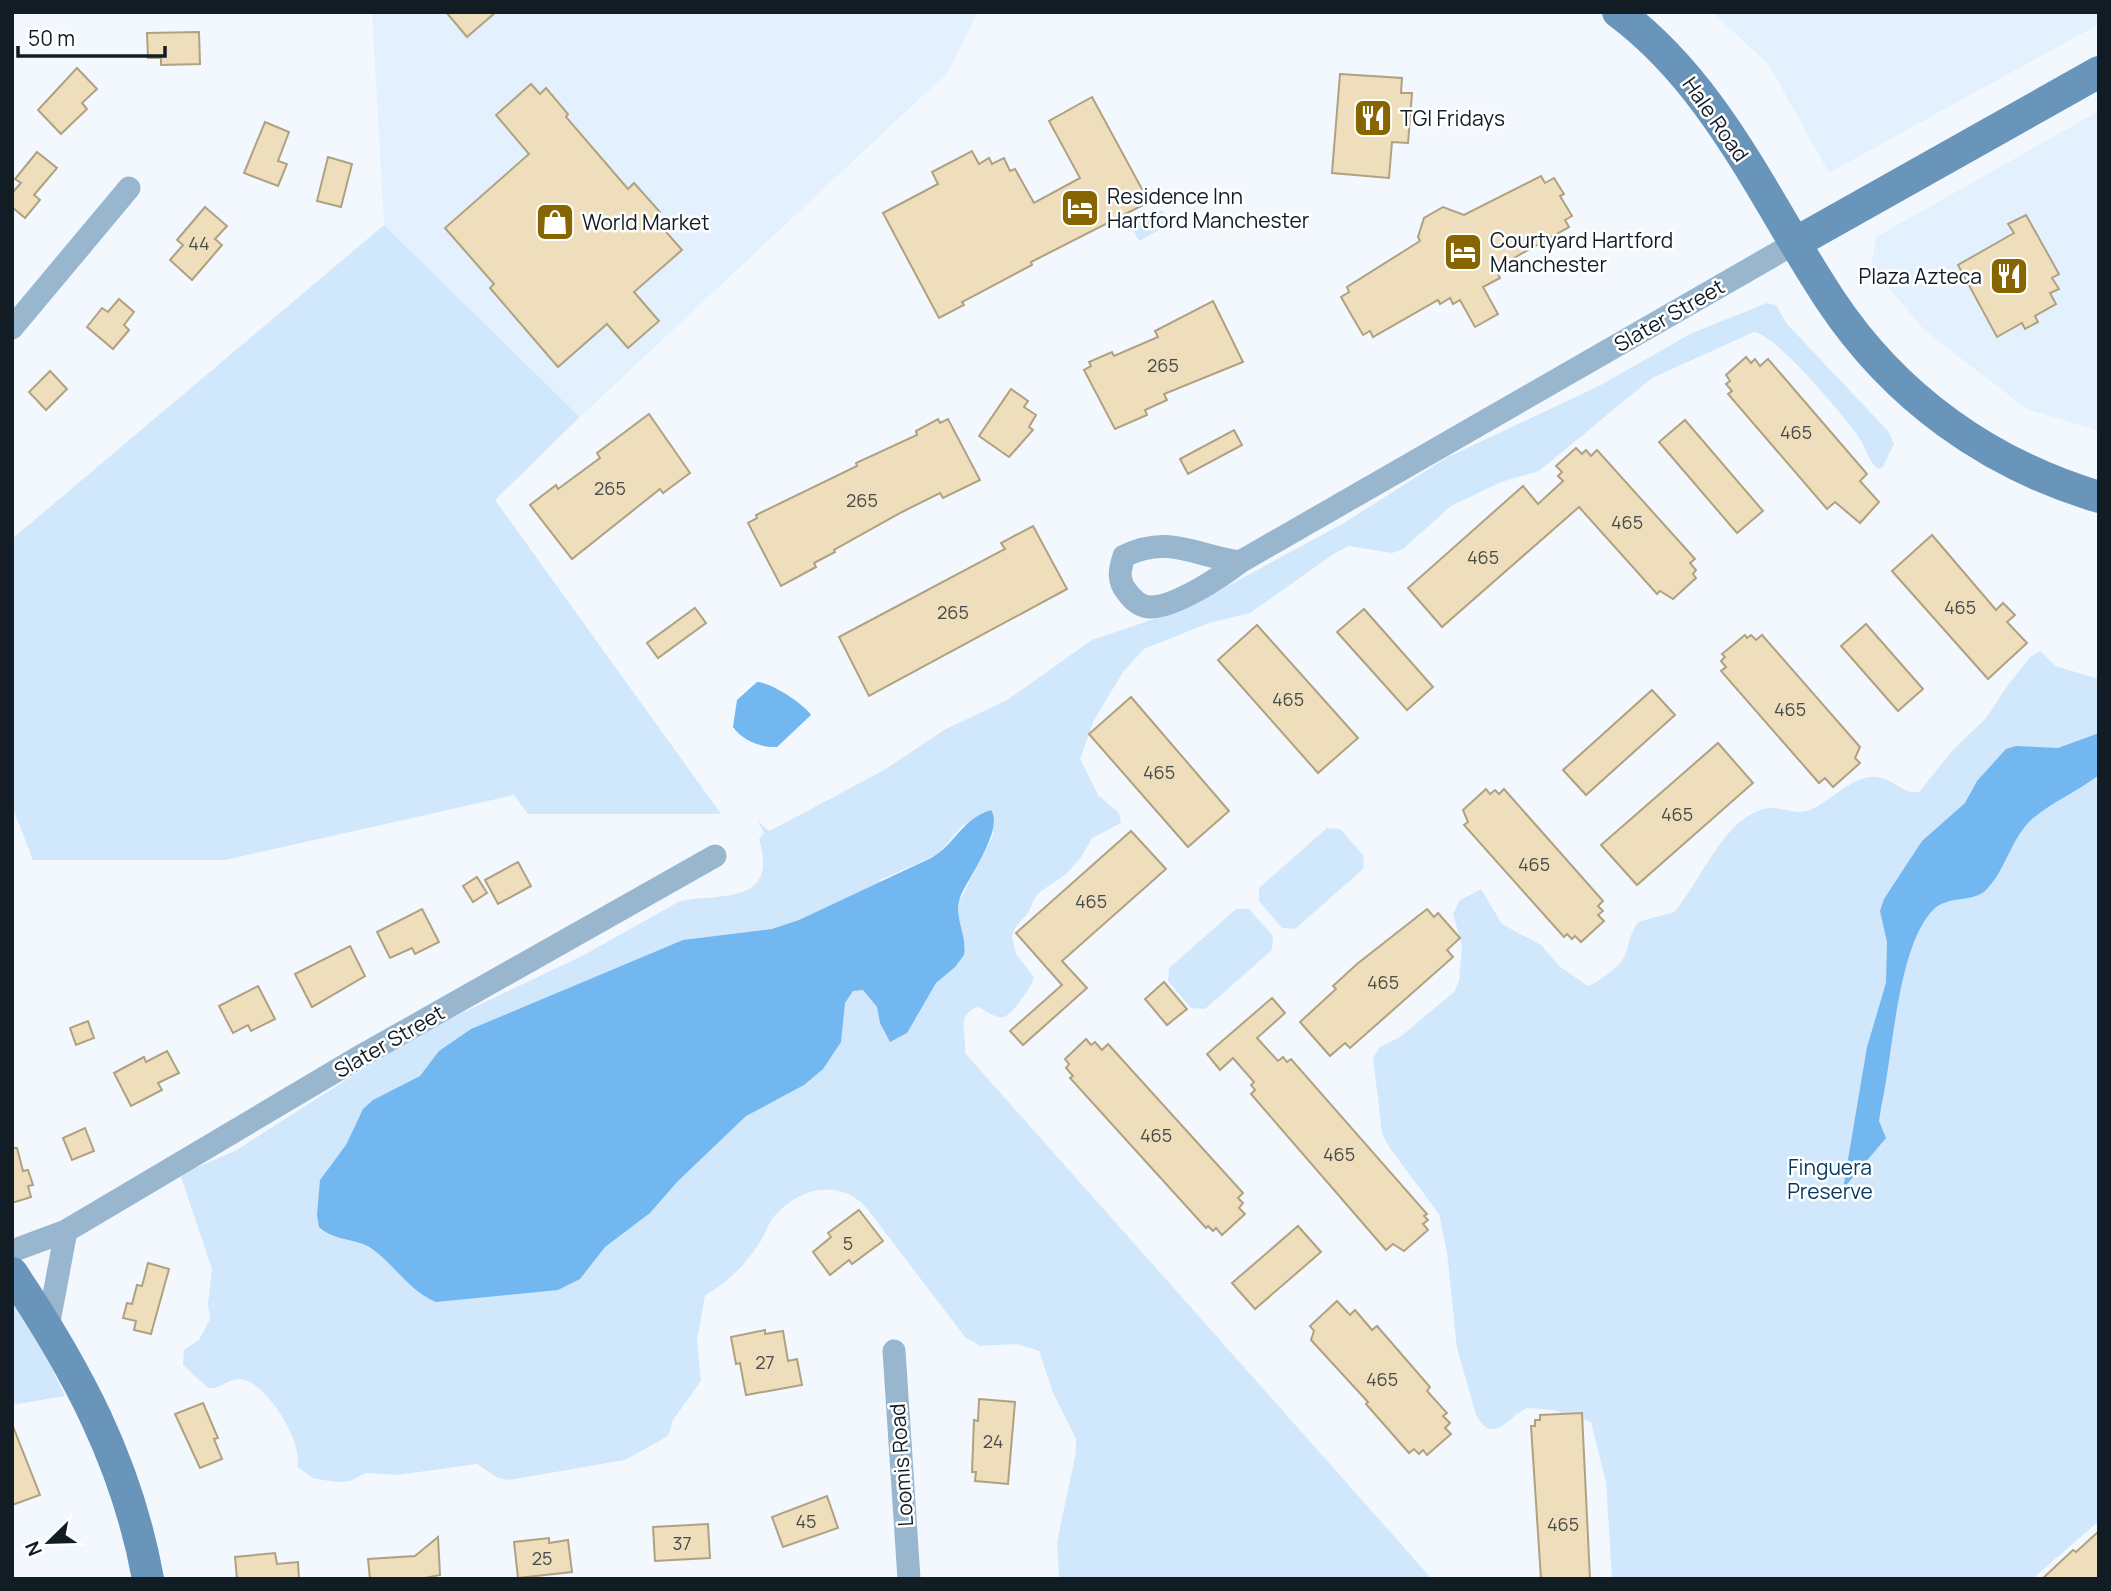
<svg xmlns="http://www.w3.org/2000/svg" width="2111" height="1591" viewBox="0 0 2111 1591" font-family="Manrope,sans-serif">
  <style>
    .built { fill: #e3f1ff }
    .green { fill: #d1e8fc; fill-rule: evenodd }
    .water { fill: #73b7f0 }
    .building { fill: #eedebc; stroke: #b0a180; stroke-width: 2 }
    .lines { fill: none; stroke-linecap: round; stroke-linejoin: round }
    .street { stroke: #99b6cf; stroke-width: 23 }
    .secondary { stroke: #6a95ba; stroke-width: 32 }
    .labels { text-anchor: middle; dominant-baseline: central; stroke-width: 5; stroke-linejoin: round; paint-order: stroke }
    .number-label { font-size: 18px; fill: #484c4b }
    .poi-label { font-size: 21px; fill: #111c25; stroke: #fff; text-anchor: start }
    .street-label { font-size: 21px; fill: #111c25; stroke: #fff }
    .park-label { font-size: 21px; fill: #043a5f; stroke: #fff }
  </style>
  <rect width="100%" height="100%" fill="#f2f8fe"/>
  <g class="built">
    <path d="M372,12H978L947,73L580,417L384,225Z"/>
    <path d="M1712,12H2099V24L1829,173L1769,65Z"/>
    <path d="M2099,111V431L2027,409L1925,331L1871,267L1876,237Z"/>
  </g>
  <g class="green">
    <path d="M1162,210L1170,224L1139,241L1131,226Z"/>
    <path d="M384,225L580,417L495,500L721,814H528L514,795L225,860H33L12,806V539Z"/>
    <path d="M1767,303L1776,305L1787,324L1888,431L1894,444L1883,467L1878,469C1867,460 1866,447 1858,436C1842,414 1778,336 1754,332L1652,378L1539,471L1501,482L1451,506L1403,549L1392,553L1349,546L1335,553L1250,613L1209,623L1144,649L1123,672L1094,720L1080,759L1098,795L1119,813L1121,823L1092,838L1082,856L1066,874L1037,894L1028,913L1015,928L1012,936L1016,954L1034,977C1033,985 1012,1015 1004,1017C996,1019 985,1010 978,1007C955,1015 967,1033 965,1053L1432,1579H1059L1057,1542L1076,1452V1439L1053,1393L1039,1351L1017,1344L980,1346L965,1337L865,1206C836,1177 796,1189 772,1219C768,1225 766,1232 762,1239C749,1261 728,1283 705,1295L697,1341L701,1381L673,1420L668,1436L625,1460L509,1480L498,1478L477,1464L397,1475L366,1473L350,1481L335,1482L312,1478L297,1466C304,1444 266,1380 240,1379C229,1379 220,1389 208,1388L183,1365L184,1350L199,1340L210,1319L208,1304L212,1269L181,1177L186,1172L235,1151L382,1057L443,1022L584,955L680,901C720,893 779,906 759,839L764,833L758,821L769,831L783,824L884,770L944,730L1007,700L1092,640L1189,607L1344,523L1446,458L1599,386L1692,333ZM991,810L993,836L959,902L958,922L966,948L936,983L880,880L938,854L962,826Z"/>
    <path d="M2040,651L2055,666L2099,679V1521L2032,1579H1612L1606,1482L1591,1422L1553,1410L1527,1408C1506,1418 1494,1446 1476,1415L1457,1348L1447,1253L1439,1214L1389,1147L1382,1133L1373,1058L1380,1047L1400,1037L1454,992L1459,981L1462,946L1453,914L1460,900L1481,889L1502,924L1541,945L1559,966L1588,986C1596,984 1619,967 1623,959C1630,946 1628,937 1638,922L1674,912C1701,882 1723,819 1764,809C1779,805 1793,815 1807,811C1828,804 1846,781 1869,777C1891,774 1902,795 1919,792L1953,750L1986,718L2008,685L2030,657Z"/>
    <path d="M1327,828L1340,829L1364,856L1363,869L1295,929L1282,928L1259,901V888Z"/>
    <path d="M1236,909H1249L1273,936L1272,950L1205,1009L1191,1008L1168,981L1169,968Z"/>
    <path d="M12,1299L37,1337L65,1396L12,1405Z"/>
  </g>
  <g class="water">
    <path d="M757,682C770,682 804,704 811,715L777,747C761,748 742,740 733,727L737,700Z"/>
    <path d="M2099,733V775C2078,791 2052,802 2032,819C2011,838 2006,870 1986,890C1973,903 1947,895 1933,910C1897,947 1893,1056 1881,1108L1879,1121L1886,1138L1843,1189L1867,1047L1886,983L1887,942L1880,911L1884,899L1922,841L1965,803L1977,781L2006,749L2016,746L2058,748Z"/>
    <path d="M991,810C1004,828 970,876 961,895C952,917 968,935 964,955L955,967L936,983L907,1033L890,1042L880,1023L877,1007L863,990L853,991L845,1003L841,1042L823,1069L804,1085L746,1116L678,1181L650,1213L605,1247L580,1279L558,1290L436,1302C409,1291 394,1264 371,1248C355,1238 334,1241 319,1227L317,1215L320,1180L346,1145L363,1109L373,1100L420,1076L439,1051L471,1029L683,940L772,929L799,920L931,858C956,844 960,820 991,810Z"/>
  </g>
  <g class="building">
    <path d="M446,12H496L467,37Z"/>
    <path d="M199,32L200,64L161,65V58H148L147,33Z"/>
    <path d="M77,68L97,89L82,103L87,109L61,134L38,110Z"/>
    <path d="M1340,74L1402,78L1401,93H1412L1408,143L1392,142L1389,178L1332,173Z"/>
    <path d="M531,84L540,94L546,88L568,114L566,117L628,189L634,183L660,212L653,217L682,250L634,292L659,321L628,348L607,324L558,367L490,288L494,284L445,228L529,154L496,115Z"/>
    <path d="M1092,97L1149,202L1031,262L1032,265L962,302L964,305L939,318L883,213L938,184L932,172L972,151L979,164L989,158L992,164L1004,158L1010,171L1015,169L1034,203L1080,178L1049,121Z"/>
    <path d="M265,122L289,132L278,161L287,164L278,186L244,173Z"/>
    <path d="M37,152L57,168L34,195L40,200L25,218L12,207V193L21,183L15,179Z"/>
    <path d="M328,157L352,164L341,207L317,201Z"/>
    <path d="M1541,176L1545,183L1554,178L1564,194L1560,196L1572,216L1565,220L1569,227L1505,263L1507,267L1497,272L1500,278L1483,287L1498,314L1475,327L1460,300L1453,304L1450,298L1440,304L1438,300L1373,337L1370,331L1363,335L1341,297L1349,292L1347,287L1420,241L1418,237L1424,218L1443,207L1464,215Z"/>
    <path d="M205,207L227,226L215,239L222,245L192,280L170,260L183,245L177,240Z"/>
    <path d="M2026,215L2059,274L2052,278L2059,289L2050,293L2056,304L2035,316L2038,322L2025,329L2022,323L1997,337L1958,265L2014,233L2008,224Z"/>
    <path d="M119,299L134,312L124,325L129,330L113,349L87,327L102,308L108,312Z"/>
    <path d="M1213,301L1243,362L1164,394L1167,400L1145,410L1147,415L1115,429L1084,370L1091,366L1089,362L1112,352L1114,356L1158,337L1155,331Z"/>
    <path d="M1746,357L1751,363L1755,359L1760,366L1768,359L1867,474L1860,481L1879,502L1860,523L1835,502L1827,509L1728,394L1732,391L1726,384L1730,381L1726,375Z"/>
    <path d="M50,371L67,389L46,410L29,392Z"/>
    <path d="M1011,389L1028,401L1024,407L1036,415L1029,427L1033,430L1009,457L979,436Z"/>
    <path d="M649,414L690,473L663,493L660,489L572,559L530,505L556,485L558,489L600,458L597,453Z"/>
    <path d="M938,419L940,423L948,419L980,480L943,498L940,493L902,512L834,550L835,552L814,563L816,567L781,586L748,523L757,518L756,515L857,466L856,463L917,435L916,431Z"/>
    <path d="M1685,420L1763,511L1737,533L1659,442Z"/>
    <path d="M1234,430L1242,445L1188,474L1180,459Z"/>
    <path d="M1576,448L1582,454L1586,450L1591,456L1597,450L1695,559L1690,563L1696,570L1693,574L1696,578L1673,599L1660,591L1657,594L1579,507L1442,627L1408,588L1523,486L1538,504L1563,481L1558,476L1562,472L1556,466Z"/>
    <path d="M1033,526L1067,589L869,696L839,637L1005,549L1001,543Z"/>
    <path d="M1932,535L1996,610L2003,603L2015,615L2007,622L2027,643L1988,679L1892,571Z"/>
    <path d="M695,608L706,623L658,658L647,643Z"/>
    <path d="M1364,609L1433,687L1407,710L1337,632Z"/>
    <path d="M1866,624L1923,689L1898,711L1841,646Z"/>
    <path d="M1257,625L1358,738L1318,773L1218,660Z"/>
    <path d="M1745,635L1747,638L1751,635L1756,640L1762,635L1860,747L1855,758L1860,763L1833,787L1825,778L1819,783L1721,671L1726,667L1721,661L1725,657L1722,654Z"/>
    <path d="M1652,690L1675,715L1586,795L1563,770Z"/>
    <path d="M1131,697L1229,811L1188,847L1089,734Z"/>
    <path d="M1718,743L1753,783L1637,885L1601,845Z"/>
    <path d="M1486,789L1490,794L1495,790L1499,794L1504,789L1603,901L1598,906L1603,911L1598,915L1604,921L1581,942L1575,936L1572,939L1567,934L1564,937L1464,825L1468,822L1463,810Z"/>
    <path d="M1131,831L1166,869L1062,961L1087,988L1023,1045L1010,1031L1062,985L1016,933Z"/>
    <path d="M518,862L531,886L498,904L485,880Z"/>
    <path d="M477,877L487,893L473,902L463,886Z"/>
    <path d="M422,909L439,942L415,954L412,948L390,958L377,932Z"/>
    <path d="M1427,909L1434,917L1438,913L1460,938L1447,950L1453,957L1350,1048L1345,1043L1330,1056L1300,1022L1336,989L1333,986L1357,964Z"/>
    <path d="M350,946L365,976L312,1007L295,974Z"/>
    <path d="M1164,982L1187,1009L1167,1025L1145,999Z"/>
    <path d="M258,986L275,1019L251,1031L248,1025L233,1033L219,1006Z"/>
    <path d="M1272,998L1285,1013L1257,1038L1278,1061L1283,1057L1287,1062L1291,1059L1427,1214L1424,1216L1428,1220L1423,1224L1428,1230L1404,1251L1393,1244L1386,1250L1251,1094L1255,1090L1251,1085L1254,1082L1233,1058L1220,1070L1207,1054Z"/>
    <path d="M88,1021L94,1038L76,1045L70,1028Z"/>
    <path d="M1086,1039L1091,1045L1095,1042L1102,1050L1108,1044L1243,1193L1238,1198L1243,1203L1239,1208L1245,1214L1222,1235L1216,1228L1213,1231L1208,1226L1206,1228L1070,1078L1073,1076L1066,1068L1069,1064L1065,1059Z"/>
    <path d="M167,1051L179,1073L158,1083L162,1090L131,1106L114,1073L144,1057L146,1062Z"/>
    <path d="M85,1128L94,1151L72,1160L63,1138Z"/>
    <path d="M12,1148H17L23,1171L28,1170L33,1185L28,1186L31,1197L12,1203Z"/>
    <path d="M859,1210L883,1241L852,1264L849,1260L830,1275L813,1252L831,1237L828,1233Z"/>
    <path d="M1298,1226L1321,1252L1255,1309L1232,1283Z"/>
    <path d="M148,1263L169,1269L151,1334L134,1330L136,1321L123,1318L127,1303L132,1304L137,1285L142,1286Z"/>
    <path d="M1337,1301L1350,1315L1355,1310L1372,1330L1377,1326L1430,1387L1427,1391L1447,1413L1443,1416L1450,1423L1445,1428L1451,1434L1427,1455L1423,1450L1419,1454L1414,1449L1409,1453L1366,1404L1368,1402L1311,1340L1314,1331L1310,1326Z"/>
    <path d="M765,1330V1334L783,1331L788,1361L797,1359L802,1385L746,1395L740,1363L736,1364L731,1337Z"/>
    <path d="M979,1399L1015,1402L1008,1484L975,1481L976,1472H972L974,1420L978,1421Z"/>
    <path d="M203,1403L218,1438L214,1439L222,1459L200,1468L175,1414Z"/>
    <path d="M1582,1413L1590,1579H1541L1531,1426H1535V1420H1540V1415Z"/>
    <path d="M12,1424L40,1495L12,1505Z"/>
    <path d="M827,1496L838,1528L783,1547L772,1517Z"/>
    <path d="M708,1524L710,1558L655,1561L653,1527Z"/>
    <path d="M2099,1531V1579H2042L2073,1550L2076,1552Z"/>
    <path d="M438,1537L440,1575L420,1579H370L368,1559L415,1556Z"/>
    <path d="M549,1538V1543L568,1540L572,1572L518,1578L514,1542Z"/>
    <path d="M275,1553L277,1564L298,1562L299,1579H237L235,1557Z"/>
  </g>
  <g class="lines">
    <g class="street">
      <path d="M12,328L129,188"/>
      <path d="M1240,562C1195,556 1170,534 1124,556C1120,569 1117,580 1127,592C1132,599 1139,606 1149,607C1174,608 1221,577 1240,562L1795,243"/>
      <path d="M12,1251L66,1231L361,1056L715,856"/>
      <path d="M48,1327L66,1231"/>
      <path d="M894,1351L909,1579"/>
    </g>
    <g class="secondary">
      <path d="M1618,12C1717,86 1764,200 1831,301C1895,397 1988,464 2099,497"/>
      <path d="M1795,243L2099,72"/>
      <path d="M12,1273C77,1370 127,1463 148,1579"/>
    </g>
  </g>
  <defs>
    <g id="restaurant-square" transform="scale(2.0125)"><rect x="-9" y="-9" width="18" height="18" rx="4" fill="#876601" stroke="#fff"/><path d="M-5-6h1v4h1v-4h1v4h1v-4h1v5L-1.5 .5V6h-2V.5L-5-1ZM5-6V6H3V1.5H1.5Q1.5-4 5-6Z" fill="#fff"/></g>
    <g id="hotel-square" transform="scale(2.0125)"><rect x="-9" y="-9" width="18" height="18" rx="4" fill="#876601" stroke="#fff"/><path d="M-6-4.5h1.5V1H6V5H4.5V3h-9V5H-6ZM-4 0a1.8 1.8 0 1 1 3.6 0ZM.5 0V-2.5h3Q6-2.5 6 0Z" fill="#fff"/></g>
    <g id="shop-square" transform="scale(2.0125)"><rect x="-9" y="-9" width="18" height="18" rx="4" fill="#876601" stroke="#fff"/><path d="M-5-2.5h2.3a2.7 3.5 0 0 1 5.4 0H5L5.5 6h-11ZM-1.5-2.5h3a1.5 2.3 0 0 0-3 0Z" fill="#fff"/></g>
  </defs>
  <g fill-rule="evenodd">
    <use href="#restaurant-square" x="1373" y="118"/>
    <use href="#hotel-square" x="1080" y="208"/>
    <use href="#shop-square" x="555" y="222"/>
    <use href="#hotel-square" x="1463" y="252"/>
    <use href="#restaurant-square" x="2009" y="276"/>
  </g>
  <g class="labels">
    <g class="number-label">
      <text x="199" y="243">44</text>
      <text x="1163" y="365">265</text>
      <text x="1796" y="432">465</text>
      <text x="610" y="488">265</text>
      <text x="862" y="500">265</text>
      <text x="1627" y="522">465</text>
      <text x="1483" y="557">465</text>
      <text x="1960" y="607">465</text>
      <text x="953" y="612">265</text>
      <text x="1288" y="699">465</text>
      <text x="1790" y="709">465</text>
      <text x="1159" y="772">465</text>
      <text x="1677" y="814">465</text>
      <text x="1534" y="864">465</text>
      <text x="1091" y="901">465</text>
      <text x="1383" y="982">465</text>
      <text x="1156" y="1135">465</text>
      <text x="1339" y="1154">465</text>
      <text x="848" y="1243">5</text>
      <text x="765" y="1362">27</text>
      <text x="1382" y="1379">465</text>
      <text x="993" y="1441">24</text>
      <text x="806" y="1521">45</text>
      <text x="1563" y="1524">465</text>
      <text x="682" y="1543">37</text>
      <text x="542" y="1558">25</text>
    </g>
    <g class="poi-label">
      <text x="1400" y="118">TGI Fridays</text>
      <text x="1107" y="196">Residence Inn<tspan x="1107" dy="24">Hartford Manchester</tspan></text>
      <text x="582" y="222">World Market</text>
      <text x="1490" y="240">Courtyard Hartford<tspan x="1490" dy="24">Manchester</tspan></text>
      <text x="1982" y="276" text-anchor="end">Plaza Azteca</text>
    </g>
    <g class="street-label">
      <text transform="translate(1716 119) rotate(55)">Hale Road</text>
      <text transform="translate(1669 315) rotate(-30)">Slater Street</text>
      <text transform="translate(389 1041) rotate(-30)">Slater Street</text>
      <text transform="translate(901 1465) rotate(-94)">Loomis Road</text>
    </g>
    <g class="park-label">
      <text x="1830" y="1167">Finguera<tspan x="1830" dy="24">Preserve</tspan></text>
    </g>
  </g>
  <rect width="2111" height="1591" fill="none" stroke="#111c25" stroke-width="28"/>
  <g transform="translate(49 1542) rotate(247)" stroke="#ffffff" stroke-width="5" paint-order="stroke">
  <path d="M0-5L12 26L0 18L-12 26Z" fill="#111c25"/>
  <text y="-10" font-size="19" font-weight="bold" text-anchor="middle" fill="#111c25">N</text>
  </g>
  <path d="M18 46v10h147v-10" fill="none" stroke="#111c25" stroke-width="3.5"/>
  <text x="28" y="46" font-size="21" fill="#111c25" stroke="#ffffff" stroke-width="5" paint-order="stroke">50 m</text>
</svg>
